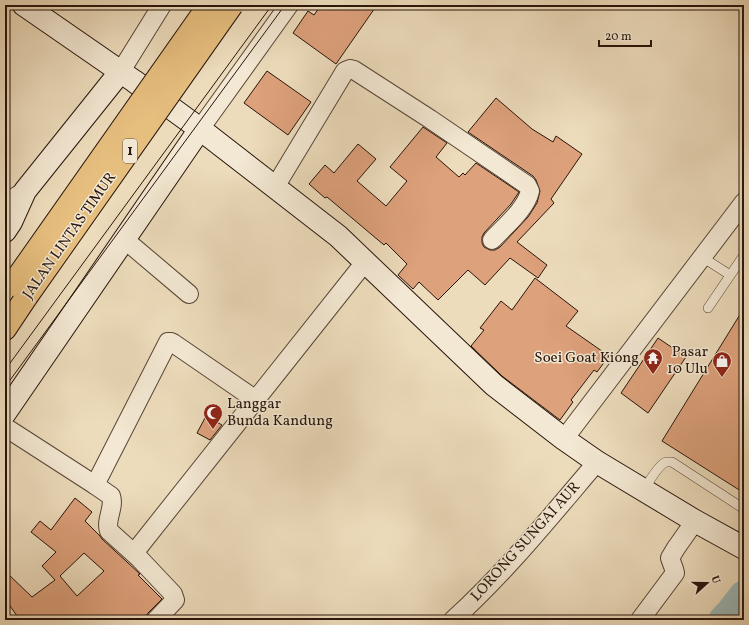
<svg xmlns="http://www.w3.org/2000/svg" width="749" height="625" viewBox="0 0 749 625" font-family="Vollkorn,serif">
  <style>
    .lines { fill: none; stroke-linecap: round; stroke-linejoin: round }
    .river { stroke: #9cb9ba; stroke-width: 31 }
    .building { fill: #dda17b; stroke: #27140b; fill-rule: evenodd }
    .lane-casing { stroke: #584637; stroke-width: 10 }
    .street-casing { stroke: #584637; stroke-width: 20 }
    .secondary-casing { stroke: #27140b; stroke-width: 24 }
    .highway-casing { stroke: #27140b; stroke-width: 24 }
    .lane { stroke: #f3e8d3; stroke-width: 9 }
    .street { stroke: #f3e8d3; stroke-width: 18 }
    .secondary { stroke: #f3e8d3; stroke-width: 22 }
    .highway { stroke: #e6be7e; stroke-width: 22 }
    .tram { stroke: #27140b; stroke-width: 1 }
    .highway-bridge-casing { stroke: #27140b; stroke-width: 24; stroke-linecap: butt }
    .highway-bridge { stroke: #e6be7e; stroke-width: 22 }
    .labels { text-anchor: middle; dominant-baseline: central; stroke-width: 3; stroke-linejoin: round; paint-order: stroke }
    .shield { fill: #f3e8d3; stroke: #645447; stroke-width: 1 }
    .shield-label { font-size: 14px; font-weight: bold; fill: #27140b }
    .street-label { font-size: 15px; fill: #27140b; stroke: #f3e8d3 }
    .poi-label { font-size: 15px; fill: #27140b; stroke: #f3e8d3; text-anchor: end }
  </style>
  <rect width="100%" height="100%" fill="#eddcbc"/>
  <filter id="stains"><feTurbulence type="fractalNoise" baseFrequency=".005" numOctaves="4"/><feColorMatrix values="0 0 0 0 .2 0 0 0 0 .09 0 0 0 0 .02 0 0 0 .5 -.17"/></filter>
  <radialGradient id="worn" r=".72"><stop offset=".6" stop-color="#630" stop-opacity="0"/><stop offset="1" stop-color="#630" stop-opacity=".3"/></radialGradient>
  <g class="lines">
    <path class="river" d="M724,620L730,614L744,596"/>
  </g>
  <g class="building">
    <path d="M321,5H377L336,64L293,33L308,11L314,15Z"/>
    <path d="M267,71L311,102L288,135L244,103Z"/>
    <path d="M496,98L532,129L553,142L556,136L582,154L551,199L554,203L517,242L547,265L538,278L510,258L485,285L468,270L438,300L419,282L413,289L398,275L407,264L386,243L384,245L327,197L325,198L309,184L325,165L334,173L358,144L376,159L357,181L386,206L407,181L390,167L423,127L447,143L436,157L459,177L463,173L465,175L476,163L519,192L511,204L484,233L482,237V243L484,247L490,250H495L500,247L528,217L537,203L540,191L536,180L533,176L468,132Z"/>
    <path d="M535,278L578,311L566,326L609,356L597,372L594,370L571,400L573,402L560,420L502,376L471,346L484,330L480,328L501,301L512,310Z"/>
    <path d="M744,308V493L662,441Z"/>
    <path d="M658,338L686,357L648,413L621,393Z"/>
    <path d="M206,416L222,425L210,440L197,433Z"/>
    <path d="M75,498L92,512L85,521L100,536L102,539L140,574L138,575L162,599L148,613L144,620H20L5,599V571L32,597L55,580L42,566L56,552L31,532L40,521L51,530ZM84,553L104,571L77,596L60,576Z"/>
  </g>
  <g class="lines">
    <g class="lane-casing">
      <g id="lane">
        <path d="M702,257L730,275"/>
        <path d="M708,308L744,255"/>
        <path d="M644,490C648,483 659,465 666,462C668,462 670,462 672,462L744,509"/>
      </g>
    </g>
    <g class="street-casing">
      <g id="street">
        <path d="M121,71L162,5"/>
        <path d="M200,129L289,5"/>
        <path d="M275,187L345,71L350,69L354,70L430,119L527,185L530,191C526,209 505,226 492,240"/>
        <path d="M5,203L25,191"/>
        <path d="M124,239L189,294"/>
        <path d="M5,427L95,485L111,496C115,507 105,520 109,531L139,558L173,594L175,600L156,620"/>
        <path d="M564,439L744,202"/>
        <path d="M95,485L168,342H171L173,343L256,400"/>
        <path d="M134,553L365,262"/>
        <path d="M453,620C506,572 551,516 597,462"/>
        <path d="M640,620L675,573L674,569L670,558L676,548L695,521"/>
      </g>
    </g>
    <g class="secondary-casing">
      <g id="secondary">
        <path d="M24,5L134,81L200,129L338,236L494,385L564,439L597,462L695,521L744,548"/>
        <path d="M5,231L11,222L25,191L121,71"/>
        <path d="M5,413L200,129"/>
      </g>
    </g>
    <g class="highway-casing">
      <path id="highway" d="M5,329L27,296"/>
    </g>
    <use href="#lane" class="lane"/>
    <use href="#street" class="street"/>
    <use href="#secondary" class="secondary"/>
    <use href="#highway" class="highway"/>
    <g class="tram">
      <path d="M5,370L272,5"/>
      <path d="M5,387L285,5"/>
    </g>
    <g class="highway-bridge-casing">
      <g id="highway-bridge">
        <path d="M12,285L209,5"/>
        <path d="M27,296L232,5"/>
      </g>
    </g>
    <use href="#highway-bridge" class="highway-bridge"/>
  </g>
  <defs>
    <g id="temple-pin" transform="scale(1)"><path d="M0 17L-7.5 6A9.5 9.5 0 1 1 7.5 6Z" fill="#8f2418" stroke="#f3e8d3"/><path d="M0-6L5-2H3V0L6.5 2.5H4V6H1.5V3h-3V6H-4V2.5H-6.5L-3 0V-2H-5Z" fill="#fff"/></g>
    <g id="shop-pin" transform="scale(1)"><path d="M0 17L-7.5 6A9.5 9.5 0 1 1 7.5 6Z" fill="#8f2418" stroke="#f3e8d3"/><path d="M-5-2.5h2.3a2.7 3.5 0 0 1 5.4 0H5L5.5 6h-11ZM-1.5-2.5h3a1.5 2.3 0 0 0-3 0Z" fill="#fff"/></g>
    <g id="mosque-pin" transform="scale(1)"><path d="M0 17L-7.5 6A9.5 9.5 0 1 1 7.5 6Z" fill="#8f2418" stroke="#f3e8d3"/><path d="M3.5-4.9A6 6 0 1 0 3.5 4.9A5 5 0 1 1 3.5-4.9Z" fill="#fff"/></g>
  </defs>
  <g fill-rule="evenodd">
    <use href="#temple-pin" x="653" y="358"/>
    <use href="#shop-pin" x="722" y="361"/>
    <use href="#mosque-pin" x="213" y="413"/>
  </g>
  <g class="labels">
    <rect class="shield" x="123" y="139" width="14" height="24" rx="3"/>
    <g class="shield-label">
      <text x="130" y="151">1</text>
    </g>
    <g class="street-label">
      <text transform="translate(70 236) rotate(-55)">JALAN LINTAS TIMUR</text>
      <text transform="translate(526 542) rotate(-48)">LORONG SUNGAI AUR</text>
    </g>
    <g class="poi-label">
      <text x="708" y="352">Pasar<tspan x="708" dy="17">10 Ulu</tspan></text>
      <text x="639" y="358">Soei Goat Kiong</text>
      <text x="227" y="404" text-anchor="start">Langgar<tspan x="227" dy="17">Bunda Kandung</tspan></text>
    </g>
  </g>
  <rect width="749" height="625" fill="none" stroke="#eddcbc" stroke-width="20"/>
  <rect x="6" y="6" width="737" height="613" fill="none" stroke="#27140b" stroke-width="2"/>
  <rect x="10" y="10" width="729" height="605" fill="none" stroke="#27140b"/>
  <g transform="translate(707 583) rotate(69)" stroke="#f3e8d3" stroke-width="3" paint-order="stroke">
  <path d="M0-3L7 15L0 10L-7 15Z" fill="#27140b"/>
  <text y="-6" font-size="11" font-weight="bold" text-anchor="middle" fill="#27140b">U</text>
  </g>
  <path d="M599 40v6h52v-6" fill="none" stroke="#27140b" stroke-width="2"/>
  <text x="605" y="40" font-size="12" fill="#27140b" stroke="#f3e8d3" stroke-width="3" paint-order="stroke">20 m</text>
  <rect width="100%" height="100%" filter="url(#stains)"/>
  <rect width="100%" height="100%" fill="url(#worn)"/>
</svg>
